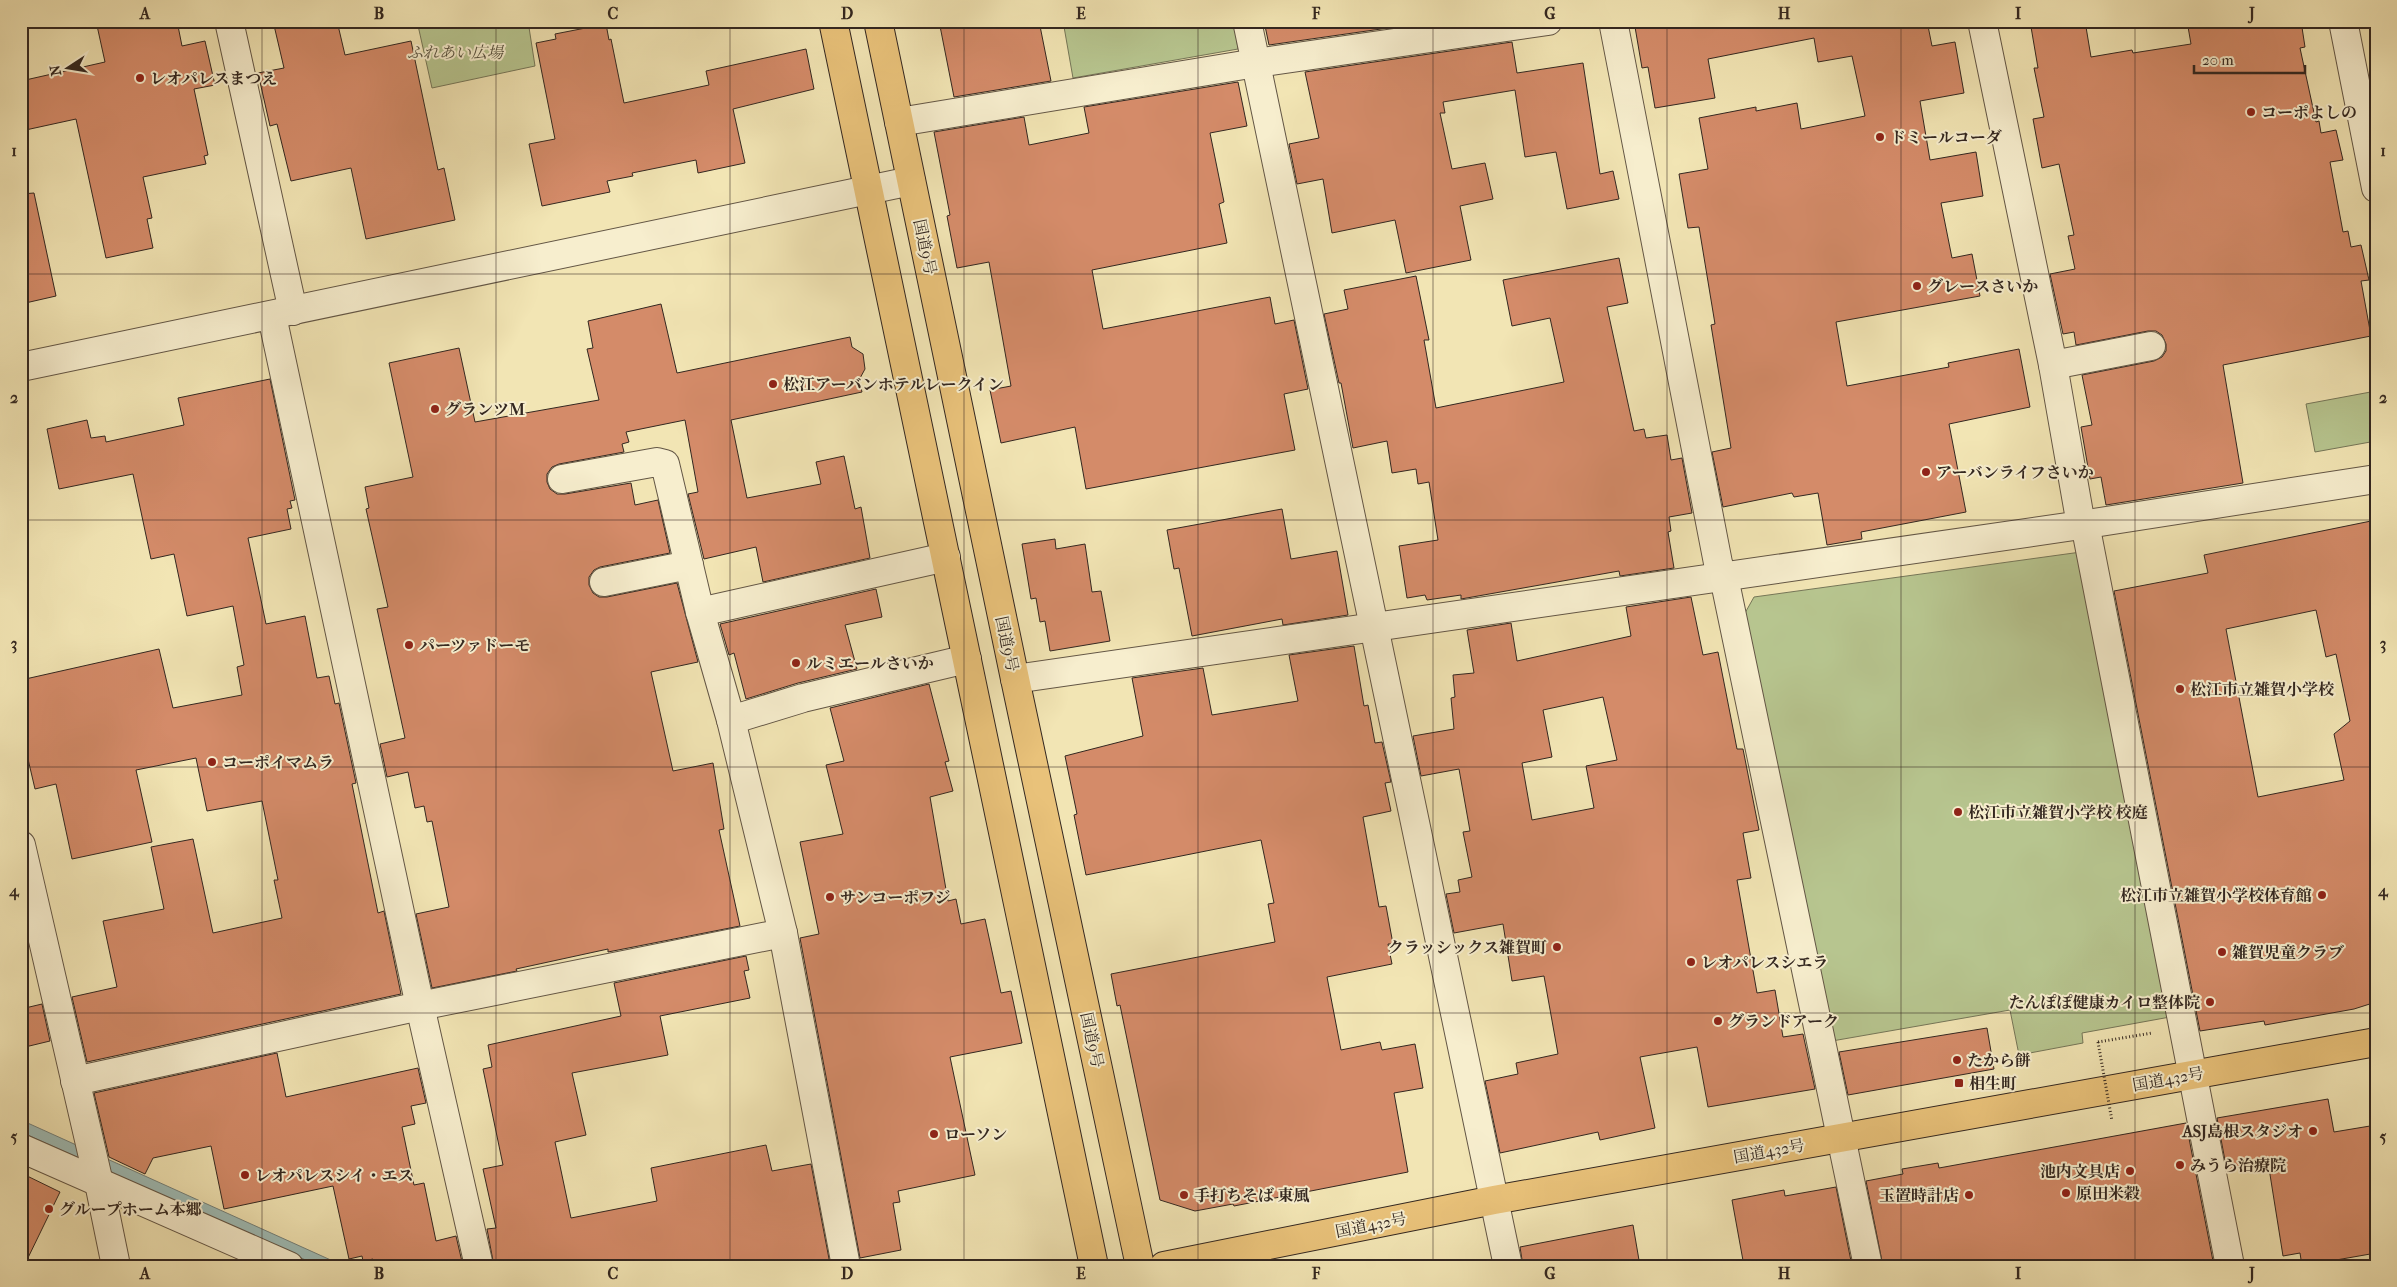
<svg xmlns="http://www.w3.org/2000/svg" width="2397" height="1287" viewBox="0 0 2397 1287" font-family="'IM FELL French Canon','Noto Serif JP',serif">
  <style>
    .green { fill: #b7c58f; stroke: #757658 }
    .water { fill: #9fbdb7; stroke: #74817b }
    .building { fill: #d48b69; stroke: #332720; fill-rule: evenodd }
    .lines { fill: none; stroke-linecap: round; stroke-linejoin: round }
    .minor-casing { stroke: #635645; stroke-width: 30 }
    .highway-casing { stroke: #332720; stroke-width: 30 }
    .path { stroke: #332720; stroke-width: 3; stroke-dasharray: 1 2.5; stroke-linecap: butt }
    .minor { stroke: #f7eece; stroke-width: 28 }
    .highway { stroke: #e9c27a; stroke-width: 28 }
    .path-bridge { stroke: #332720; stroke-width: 3; stroke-dasharray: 1 2.5; stroke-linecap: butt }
    .grid { fill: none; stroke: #332720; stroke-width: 1; stroke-opacity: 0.55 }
    .poi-dot { fill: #8f2418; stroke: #f7eece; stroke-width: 2 }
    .labels { text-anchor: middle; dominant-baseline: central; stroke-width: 4; stroke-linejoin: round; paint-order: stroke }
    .park-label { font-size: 16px; font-style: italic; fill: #544e3c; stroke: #f7eece }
    .poi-label { font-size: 16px; font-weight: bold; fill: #332720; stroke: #f7eece; text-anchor: start }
    .street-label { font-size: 16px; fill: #332720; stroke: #f7eece }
    .neatline { fill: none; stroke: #332720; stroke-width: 2 }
    .grid-label { font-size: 16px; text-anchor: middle; font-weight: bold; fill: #332720 }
  </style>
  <rect width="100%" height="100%" fill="#f2e5b4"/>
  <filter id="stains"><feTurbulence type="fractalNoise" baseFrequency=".004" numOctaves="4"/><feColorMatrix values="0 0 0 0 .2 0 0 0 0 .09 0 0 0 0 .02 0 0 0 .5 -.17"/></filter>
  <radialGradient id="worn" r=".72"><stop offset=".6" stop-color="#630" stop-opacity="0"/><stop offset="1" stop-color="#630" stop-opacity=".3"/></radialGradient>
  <g class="green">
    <path d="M417,21H528L535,66L432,88Z"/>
    <path d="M1063,21H1234L1238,49L1073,78Z"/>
    <path d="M2376,391V441L2315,452L2306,404Z"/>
    <path d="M2081,552L2170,1017L2082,1033L2083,1043L2019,1055L2010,1010L1832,1041L1745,613L1754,597Z"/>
  </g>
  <path class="water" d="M21,1120L344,1266H319L21,1132Z"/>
  <g class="building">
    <path d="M96,21H177L182,46L205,41L215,85L194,89L208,155L204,156L206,164L143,177L152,218L147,219L153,248L106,258L76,119L21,131V81L105,62Z"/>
    <path d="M273,21H337L345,55L411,41L438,170L444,168L455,220L366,239L351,168L291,181L277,124L270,126L258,73L284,68Z"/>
    <path d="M939,21H1039L1051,81L954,97Z"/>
    <path d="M1264,21H1437L1269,45Z"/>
    <path d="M1634,21H1927L1932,46L1955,42L1964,93L1920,101L1930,160L1976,152L1983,196L1941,203L1952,258L1972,254L1980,296L1836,322L1847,386L1949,367L1948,363L2019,349L2030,407L1949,424L1966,512L1861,532L1862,539L1827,545L1818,493L1794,497L1792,493L1723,507L1712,452L1731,448L1711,325L1715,324L1699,227L1688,228L1679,174L1708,169L1699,118L1756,107V111L1797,103L1801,129L1865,116L1852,56L1818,62L1814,38L1708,59L1715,98L1655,108L1648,67L1642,68Z"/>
    <path d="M2030,21H2085L2091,57L2132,50L2133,53L2191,44L2187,21H2301L2305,47L2300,48L2316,122L2319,121L2321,133L2336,130L2343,160L2330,162L2343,232L2348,231L2351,247L2361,245L2369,280L2361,281L2371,336L2223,365L2243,483L2106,505L2101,477L2090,479L2081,427L2092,425L2082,375L2154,361L2162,357L2166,351V344L2162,335L2156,331H2148L2076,345L2074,332L2063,334L2050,274L2075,269L2068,236L2074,235L2059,164L2042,168L2033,119L2044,117L2034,68H2038Z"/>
    <path d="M606,24L609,40L611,39L624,103L709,85L706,71L806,49L814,89L733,109L745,163L698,173L696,160L632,173L633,176L607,181L610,192L542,206L529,144L555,139L536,43L556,39L555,34Z"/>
    <path d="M1512,42L1517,73L1583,63L1600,174L1613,171L1619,199L1567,209L1556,152L1525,157L1515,90L1443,102L1445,113H1440L1452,169L1485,163L1493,199L1460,206L1471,260L1406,273L1395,220L1332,233L1323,179L1297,184L1289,144L1319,138L1305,72Z"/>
    <path d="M1238,82L1247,126L1210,133L1224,202L1219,204L1227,243L1092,270L1103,329L1270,297L1275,324L1294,320L1308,389L1284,394L1295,450L1086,489L1075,427L1001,443L990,390L1011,386L989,262L957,268L947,216L950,215L934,132L1024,117L1029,145L1089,133L1084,107Z"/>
    <path d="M34,193L56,296L21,304V194Z"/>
    <path d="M1619,258L1628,303L1607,307L1634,431L1644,429L1646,438L1667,435L1671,460L1682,458L1692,513L1669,517L1671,531L1668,532L1674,568L1620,576L1619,571L1461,599V595L1427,600L1425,595L1407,598L1399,546L1438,540L1429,482L1418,484L1416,469L1392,473L1387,441L1353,448L1341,383H1339L1324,314L1348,309L1344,290L1416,276L1429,340H1424L1436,408L1564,382L1550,318L1512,326L1503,280Z"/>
    <path d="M661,304L677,373L850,337L852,347L863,354L865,369L859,380L862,392L731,420L747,498L821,484L816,462L844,456L855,509L861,507L870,558L763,582L756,547L704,559L688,494L698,492L685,420L626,432L629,442L622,444L624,452L559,464L552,467L547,474V482L550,489L557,494H565L631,483L635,505L658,500L670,553L600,567L594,570L589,577V585L593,593L599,597H607L677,583L698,662L651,672L673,771L713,763L724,829L719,830L740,926L608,952V949L516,969L517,971L432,988L416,914L449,907L432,821L427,822L424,806L415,808L408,772L387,777L380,744L405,738L377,609L388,607L366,509L369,508L365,487L413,477L389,363L459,348L475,422L599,400L587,349L593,348L588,321Z"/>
    <path d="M270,379L295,500L290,501L292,508L287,509L291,529L248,538L266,624L305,616L317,678L329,676L335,704L339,703L356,783L352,784L378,913L384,911L401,994L87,1062L72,997L117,987L103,921L164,909L151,847L193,839L213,933L282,918L274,880H278L262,801L207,811L196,758L136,770L152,842L72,859L56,784L35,789L21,729V680L159,649L173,708L242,695L237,667L244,665L233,606L187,616L174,554L151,559L133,474L59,489L47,429L87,420L91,438L105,436L106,442L184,425L178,398Z"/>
    <path d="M1282,509L1291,559L1337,551L1348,615L1283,625L1282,619L1192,636L1179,568L1174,569L1167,530Z"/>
    <path d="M2376,520V1002L2354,1009L2265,1025L2264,1021L2200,1031L2114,591L2208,573L2204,555ZM2316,610L2326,657L2336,654L2350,721L2334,734L2344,780L2258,797L2226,629Z"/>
    <path d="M1055,539L1056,549L1085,544L1092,592L1101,591L1110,641L1050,651L1045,621L1040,622L1036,598L1031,599L1022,544Z"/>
    <path d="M876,589L882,617L845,625L857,669L798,683L746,699L734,653L729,655L720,624Z"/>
    <path d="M1691,597L1703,655L1718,652L1737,749H1743L1759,830L1743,833L1751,878L1737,880L1757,993L1775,990L1783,1037L1803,1034L1815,1089L1708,1107L1697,1047L1640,1057L1655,1128L1600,1140L1598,1132L1500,1153L1485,1081L1518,1074L1516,1063L1558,1054L1544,976L1512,981L1503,924L1454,933L1446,894L1460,892L1458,880L1472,877L1463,832L1470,831L1459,769L1421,776L1413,736L1454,729L1451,698L1455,697L1453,675L1474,673L1467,630L1511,623L1517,661L1631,636L1626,607ZM1603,697L1617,760L1586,766L1594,808L1532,820L1522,763L1552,757L1543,710Z"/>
    <path d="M1354,646L1364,706L1368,705L1375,743L1382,742L1391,782L1385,783L1391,811L1363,817L1379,907L1386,906L1393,944H1388L1392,964L1327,977L1341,1050L1380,1042L1382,1050L1415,1044L1423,1088L1394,1093L1408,1172L1234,1206L1233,1204L1195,1211L1160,1200L1120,1005L1117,1006L1111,974L1275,942L1268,904L1274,903L1261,840L1086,875L1074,815L1077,814L1065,756L1143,736L1132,678L1203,668L1212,715L1298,701L1289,655Z"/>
    <path d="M929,684L949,761L945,762L953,791L930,797L948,901L956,899L961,924L985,919L1001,993L1011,991L1022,1043L950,1057L975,1175L898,1191L900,1202L893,1203L901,1250L860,1258L800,938L819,934L800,842L843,834L826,765L844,761L830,708Z"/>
    <path d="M746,956L749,970L744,971L750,998L660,1016L668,1055L572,1073L586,1135L555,1142L571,1218L657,1201L651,1168L766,1145L772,1171L811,1164L830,1264L821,1266H494L487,1229L496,1228L483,1169L503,1165L483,1069L492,1067L488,1045L621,1016L614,983Z"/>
    <path d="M42,1004L50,1041L21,1048V1009Z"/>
    <path d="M1987,1028L1994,1069L1848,1095L1839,1052Z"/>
    <path d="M277,1053L286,1097L418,1068L426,1103L411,1106L415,1124L402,1127L414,1185L424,1183L436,1241L456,1236L463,1266H374L373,1259L363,1261L362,1256L349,1259L333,1186L224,1209L211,1146L153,1158L145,1174L109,1157L94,1093Z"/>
    <path d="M2328,1099L2334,1132L2376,1125V1253L2302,1266L2300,1253L2283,1256L2268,1162L2227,1171L2217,1118Z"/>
    <path d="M2186,1123L2214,1266H1883L1866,1181L1903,1174L1902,1169L1938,1163L1939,1168Z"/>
    <path d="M21,1173L60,1192L24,1266H21Z"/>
    <path d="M1836,1187L1852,1266H1744L1732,1200L1784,1190L1785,1196Z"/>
    <path d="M1633,1225L1640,1266H1523L1520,1247Z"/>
  </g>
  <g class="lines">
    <g class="minor-casing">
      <g id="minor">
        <path d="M229,21L293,311"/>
        <path d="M1247,21L1508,1266"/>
        <path d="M1613,21L1718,563L1726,587L1868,1266"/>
        <path d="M1982,21L2053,365L2081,525L2087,534L2230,1266"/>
        <path d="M2343,21L2376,188"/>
        <path d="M899,122L1256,63L1548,21"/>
        <path d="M272,316L420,1006L479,1266"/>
        <path d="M2053,365L2151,346"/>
        <path d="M21,367L911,181"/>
        <path d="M562,479L657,462L665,464L700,612"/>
        <path d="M604,582L689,565"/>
        <path d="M1015,679L2081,525L2376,479"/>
        <path d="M731,720L803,698L967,659"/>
        <path d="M21,845L99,1183L116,1266"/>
        <path d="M75,1081L420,1006L783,933"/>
        <path d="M21,1148L289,1266"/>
        <path d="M846,1266L783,933L731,720L700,612L946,557"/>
      </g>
    </g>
    <g class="highway-casing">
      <g id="highway">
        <path d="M833,21L1094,1266"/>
        <path d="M878,21L1015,679L1140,1266"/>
        <path d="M1164,1266L1494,1200L2376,1042"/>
      </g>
    </g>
    <path class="path" d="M2098,1042L2152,1033"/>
    <use href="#minor" class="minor"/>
    <use href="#highway" class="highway"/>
    <path class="path-bridge" d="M2098,1042L2112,1121"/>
  </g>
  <path class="grid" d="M262,21V1266M496,21V1266M730,21V1266M964,21V1266M1198,21V1266M1433,21V1266M1667,21V1266M1901,21V1266M2135,21V1266M21,274H2376M21,520H2376M21,767H2376M21,1013H2376"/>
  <g class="poi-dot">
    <circle cx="140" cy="78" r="5"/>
    <circle cx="2251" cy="112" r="5"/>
    <circle cx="1880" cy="137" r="5"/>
    <circle cx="1917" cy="286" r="5"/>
    <circle cx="773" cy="384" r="5"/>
    <circle cx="435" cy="409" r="5"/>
    <circle cx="1926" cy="472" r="5"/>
    <circle cx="409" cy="645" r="5"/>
    <circle cx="796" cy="663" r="5"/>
    <circle cx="2180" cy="689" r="5"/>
    <circle cx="212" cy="762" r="5"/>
    <circle cx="1958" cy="812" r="5"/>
    <circle cx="2322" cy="895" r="5"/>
    <circle cx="830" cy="897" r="5"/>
    <circle cx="1557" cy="947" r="5"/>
    <circle cx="2222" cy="952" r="5"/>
    <circle cx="1691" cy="962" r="5"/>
    <circle cx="2210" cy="1002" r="5"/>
    <circle cx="1718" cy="1021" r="5"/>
    <circle cx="1957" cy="1060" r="5"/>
    <rect x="1954" y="1078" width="10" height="10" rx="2.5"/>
    <circle cx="2313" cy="1131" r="5"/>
    <circle cx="934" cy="1134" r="5"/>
    <circle cx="2180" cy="1165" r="5"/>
    <circle cx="2130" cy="1171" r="5"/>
    <circle cx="245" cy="1175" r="5"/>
    <circle cx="2066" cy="1193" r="5"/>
    <circle cx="1184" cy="1195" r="5"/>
    <circle cx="1969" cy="1195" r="5"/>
    <circle cx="49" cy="1209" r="5"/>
  </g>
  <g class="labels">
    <g class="park-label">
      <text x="455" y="52">ふれあい広場</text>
    </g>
    <g class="poi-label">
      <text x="150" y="78">レオパレスまつえ</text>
      <text x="2261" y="112">コーポよしの</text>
      <text x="1890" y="137">ドミールコーダ</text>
      <text x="1927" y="286">グレースさいか</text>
      <text x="783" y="384">松江アーバンホテルレークイン</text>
      <text x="445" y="409">グランツＭ</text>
      <text x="1936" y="472">アーバンライフさいか</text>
      <text x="419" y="645">パーツァドーモ</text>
      <text x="806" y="663">ルミエールさいか</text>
      <text x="2190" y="689">松江市立雑賀小学校</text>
      <text x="222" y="762">コーポイマムラ</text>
      <text x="1968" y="812">松江市立雑賀小学校 校庭</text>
      <text x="2312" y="895" text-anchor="end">松江市立雑賀小学校体育館</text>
      <text x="840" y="897">サンコーポフジ</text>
      <text x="1547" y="947" text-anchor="end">クラッシックス雑賀町</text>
      <text x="2232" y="952">雑賀児童クラブ</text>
      <text x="1701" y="962">レオパレスシエラ</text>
      <text x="2200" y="1002" text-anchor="end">たんぽぽ健康カイロ整体院</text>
      <text x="1728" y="1021">グランドアーク</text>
      <text x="1967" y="1060">たから餅</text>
      <text x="1969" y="1083">相生町</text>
      <text x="2303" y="1131" text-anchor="end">ASJ島根スタジオ</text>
      <text x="944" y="1134">ローソン</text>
      <text x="2190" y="1165">みうら治療院</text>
      <text x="2120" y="1171" text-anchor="end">池内文具店</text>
      <text x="255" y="1175">レオパレスシイ・エス</text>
      <text x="2076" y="1193">原田米穀</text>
      <text x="1194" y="1195">手打ちそば 東風</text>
      <text x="1959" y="1195" text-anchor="end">玉置時計店</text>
      <text x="59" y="1209">グループホーム本郷</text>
    </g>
    <g class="street-label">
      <text transform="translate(925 247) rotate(78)">国道9号</text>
      <text transform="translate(1007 644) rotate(78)">国道9号</text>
      <text transform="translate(1092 1040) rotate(78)">国道9号</text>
      <text transform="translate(2168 1079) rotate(-10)">国道432号</text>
      <text transform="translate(1769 1151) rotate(-10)">国道432号</text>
      <text transform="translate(1371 1225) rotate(-11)">国道432号</text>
    </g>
  </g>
  <rect width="2397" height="1287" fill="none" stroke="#f2e5b4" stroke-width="55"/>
  <g transform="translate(68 68) rotate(258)" stroke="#f7eece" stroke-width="4" paint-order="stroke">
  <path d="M0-4L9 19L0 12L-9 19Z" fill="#332720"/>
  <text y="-8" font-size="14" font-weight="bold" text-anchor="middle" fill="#332720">N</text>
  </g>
  <path d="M2194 65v8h111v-8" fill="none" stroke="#332720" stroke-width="2.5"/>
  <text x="2202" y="65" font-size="15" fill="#332720" stroke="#f7eece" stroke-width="4" paint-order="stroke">20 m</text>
  <rect x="28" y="28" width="2342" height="1232" class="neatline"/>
  <g class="grid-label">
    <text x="145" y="19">A</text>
    <text x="379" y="19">B</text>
    <text x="613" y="19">C</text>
    <text x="847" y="19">D</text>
    <text x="1081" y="19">E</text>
    <text x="1316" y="19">F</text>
    <text x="1550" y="19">G</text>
    <text x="1784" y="19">H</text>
    <text x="2018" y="19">I</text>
    <text x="2252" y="19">J</text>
    <text x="14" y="156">1</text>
    <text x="2383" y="156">1</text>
    <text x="14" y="403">2</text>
    <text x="2383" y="403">2</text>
    <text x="14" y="649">3</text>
    <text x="2383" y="649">3</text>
    <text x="14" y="896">4</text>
    <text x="2383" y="896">4</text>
    <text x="14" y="1142">5</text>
    <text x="2383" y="1142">5</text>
    <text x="145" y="1279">A</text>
    <text x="379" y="1279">B</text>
    <text x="613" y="1279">C</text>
    <text x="847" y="1279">D</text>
    <text x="1081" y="1279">E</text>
    <text x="1316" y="1279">F</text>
    <text x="1550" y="1279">G</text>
    <text x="1784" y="1279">H</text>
    <text x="2018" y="1279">I</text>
    <text x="2252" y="1279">J</text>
  </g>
  <rect width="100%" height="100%" filter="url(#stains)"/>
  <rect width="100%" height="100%" fill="url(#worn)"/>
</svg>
